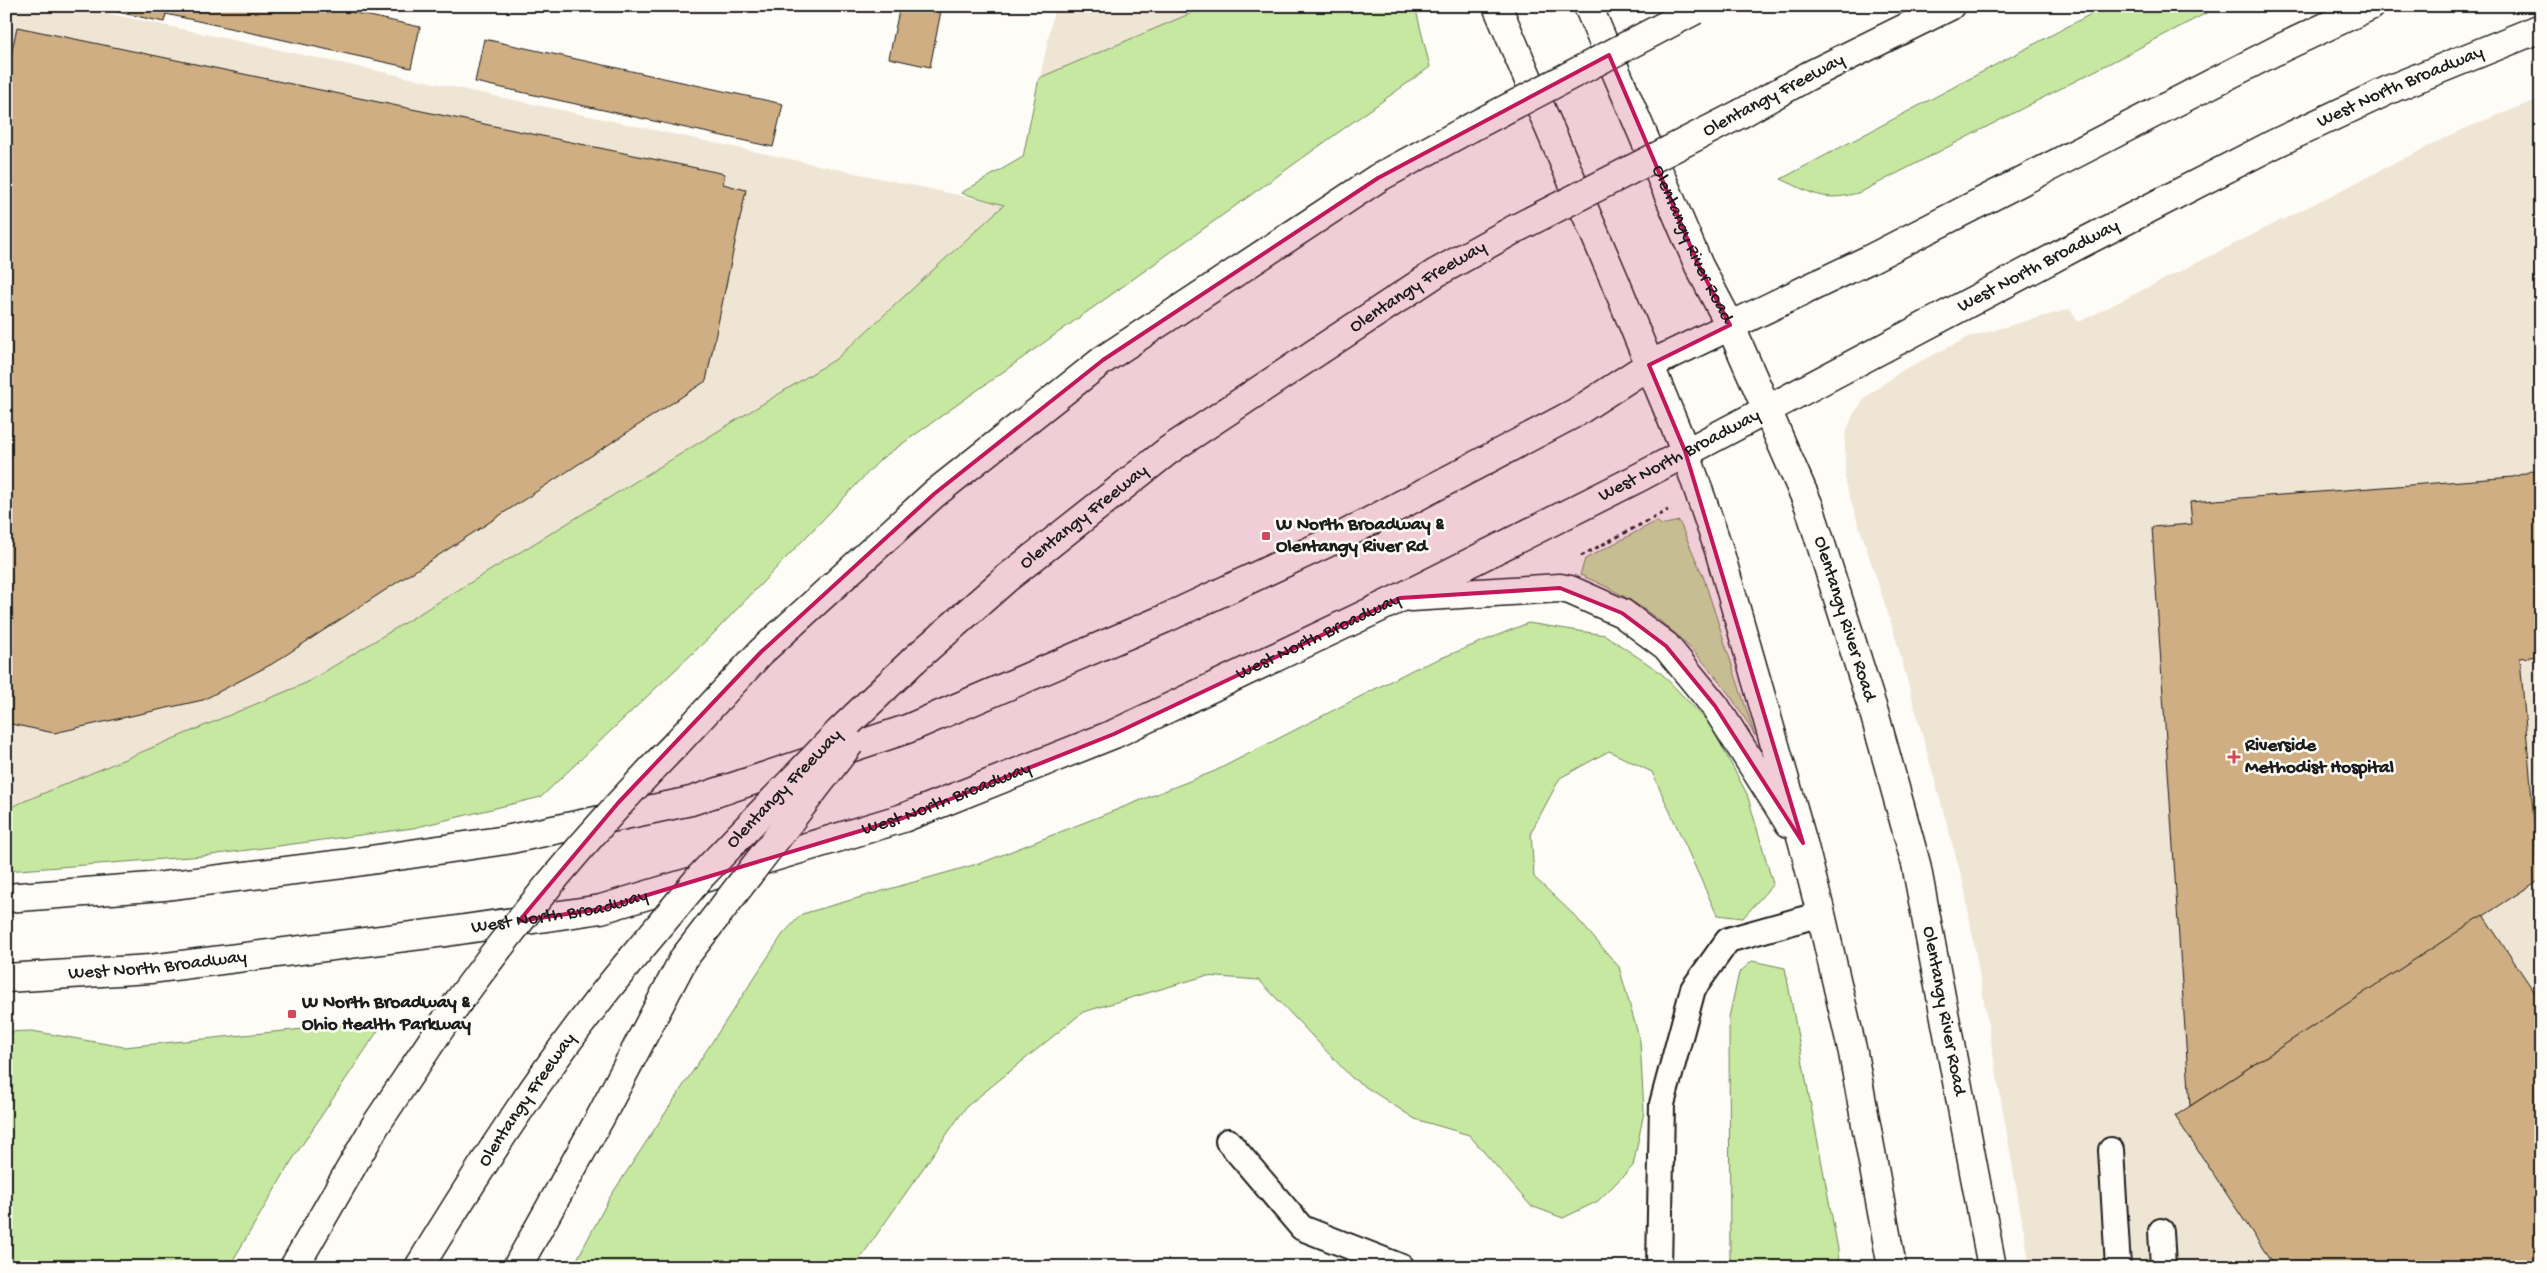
<svg xmlns="http://www.w3.org/2000/svg" width="2547" height="1273" viewBox="0 0 2547 1273" font-family="'Gochi Hand',sans-serif">
  <style>
    .built { fill: #efe5d4 }
    .green { fill: #c7e8a0; stroke: #72825e }
    .building { fill: #ceae82; stroke: #1c1c1c }
    .lines { fill: none; stroke-linecap: round; stroke-linejoin: round }
    .service-casing { stroke: #1c1c1c; stroke-width: 28 }
    .secondary-casing { stroke: #1c1c1c; stroke-width: 31 }
    .motorway-casing { stroke: #1c1c1c; stroke-width: 31 }
    .path { stroke: #1c1c1c; stroke-width: 3; stroke-dasharray: 4 4; stroke-linecap: butt }
    .service { stroke: #fdfcf7; stroke-width: 24 }
    .secondary { stroke: #fdfcf7; stroke-width: 28 }
    .motorway { stroke: #fdfcf7; stroke-width: 28 }
    .motorway-bridge-casing { stroke: #1c1c1c; stroke-width: 31; stroke-linecap: butt }
    .motorway-bridge { stroke: #fdfcf7; stroke-width: 28 }
    .marked { fill: #c2185b; fill-opacity: 0.2; stroke: #c2185b; stroke-width: 4; stroke-linejoin: round }
    .poi-dot { fill: #d1495b; stroke: #fdfcf7; stroke-width: 2 }
    .labels { text-anchor: middle; dominant-baseline: central; stroke-width: 5; stroke-linejoin: round; paint-order: stroke }
    .street-label { font-size: 19px; fill: #1c1c1c; stroke: #fdfcf7 }
    .poi-label { font-size: 19px; font-weight: bold; fill: #1c1c1c; stroke: #fdfcf7; text-anchor: start }
  </style>
  <rect width="100%" height="100%" fill="#fdfcf7"/>
  <filter id="ink" filterUnits="userSpaceOnUse"><feTurbulence type="fractalNoise" baseFrequency=".02" numOctaves="2"/><feDisplacementMap in="SourceGraphic" scale="10" xChannelSelector="R" yChannelSelector="G"/><feConvolveMatrix kernelMatrix="1 2 1 2 8 2 1 2 1" color-interpolation-filters="sRGB"/></filter>
  <g filter="url(#ink)">
    <g class="built">
      <path d="M6,6H74L1005,205L836,359L306,683L6,809Z"/>
      <path d="M1055,6H1208L1040,78Z"/>
      <path d="M2541,98V1267H2030L1964,886L1893,629L1845,483V434L1854,413L1867,396L1903,370L1969,337L2070,309L2079,322L2461,130Z"/>
    </g>
    <g class="green">
      <path d="M1208,6H1415L1430,67L881,459L713,634L541,797L413,828L203,856L6,871V809L306,683L836,359L1004,205L961,193L1023,157L1039,78Z"/>
      <path d="M2106,6H2220L1861,192C1824,203 1814,194 1781,179Z"/>
      <path d="M1657,521L1661,525L1679,521L1703,576L1755,736C1716,664 1657,605 1580,575L1585,559Z"/>
      <path d="M1528,623L1605,635L1660,672L1710,724L1747,794L1773,884L1743,918L1717,915L1652,772L1609,751L1560,778L1531,832L1534,877L1575,916L1619,967L1640,1041L1644,1112L1633,1166L1598,1201L1563,1218L1531,1206L1469,1135L1415,1119L1352,1078L1259,980L1205,976L1083,1012L966,1107L854,1267H573L610,1197L783,934L802,914L984,862L1215,771L1414,669Z"/>
      <path d="M1752,961L1785,968L1838,1249L1839,1267H1730L1729,1017L1739,973Z"/>
      <path d="M343,1025L379,1029L294,1157L229,1267H6V1032L32,1031L124,1047Z"/>
    </g>
    <g class="building">
      <path d="M89,6H168L164,22Z"/>
      <path d="M168,6H324L420,27L411,68L166,14Z"/>
      <path d="M900,6H942L930,67L889,58Z"/>
      <path d="M17,27L725,174L723,184L746,190L706,381L272,664L203,700L54,733L6,723V79Z"/>
      <path d="M484,39L783,104L773,147L475,82Z"/>
      <path d="M2541,468V656L2520,658L2539,880L2190,1106L2152,527L2192,524L2190,502L2513,477Z"/>
      <path d="M2483,915L2541,1002V1267H2275L2175,1116Z"/>
    </g>
    <g class="lines">
      <g class="service-casing">
        <g id="service">
          <path d="M1228,1141L1302,1228L1402,1267"/>
          <path d="M2111,1150L2118,1267"/>
          <path d="M2161,1231L2163,1267"/>
          <path d="M1659,1267L1662,1104L1693,989L1728,940L1821,914"/>
        </g>
      </g>
      <g class="secondary-casing">
        <g id="secondary">
          <path d="M1497,6L1615,281L1685,451L1719,550L1803,843L1821,914L1853,1053L1892,1267"/>
          <path id="s1" d="M1588,6L1699,266L1730,325L1809,506L1875,716L1916,864L1992,1267"/>
          <path d="M1411,597L1560,588L1570,590L1622,613L1666,646L1715,706L1789,823"/>
          <path d="M6,898L164,886L343,864L506,840L691,801L907,729L1164,619L1342,536L1575,413L1649,365L1868,260L2281,48L2370,6"/>
          <path id="s2" d="M6,978L150,969L445,932L601,909L903,818L1114,734L1400,598L1638,478L2078,245L2274,144L2393,88L2541,28"/>
        </g>
      </g>
      <g class="motorway-casing">
        <g id="motorway">
          <path d="M1742,113L1808,76L1950,6"/>
          <path id="s3" d="M914,660L1007,578L1169,450L1436,273L1515,229"/>
          <path d="M677,743L761,652L934,494L1103,360L1378,178L1470,128"/>
          <path d="M294,1267L375,1126L458,1002"/>
          <path id="s4" d="M419,1267C482,1164 548,1061 625,967"/>
          <path d="M517,1267L600,1118L684,958"/>
        </g>
      </g>
      <path class="path" d="M1581,556L1668,510"/>
      <use href="#service" class="service"/>
      <use href="#secondary" class="secondary"/>
      <use href="#motorway" class="motorway"/>
      <g class="motorway-bridge-casing">
        <g id="motorway-bridge">
          <path d="M1470,128L1695,10"/>
          <path d="M1515,229L1742,113"/>
          <path d="M684,958L850,743"/>
          <path id="s5" d="M625,967L701,876L839,732L914,660"/>
          <path d="M458,1002C525,910 597,824 677,743"/>
        </g>
      </g>
      <use href="#motorway-bridge" class="motorway-bridge"/>
    </g>
  </g>
  <path class="marked" d="M1609,55L1699,266L1730,325L1649,365L1685,451L1803,843L1715,706L1666,646L1622,613L1560,588L1400,598L1114,734L903,818L601,909L519,921L618,803L761,652L934,494L1103,360L1378,178Z"/>
  <g class="poi-dot">
    <rect x="1261" y="531" width="10" height="10" rx="2.5"/>
    <path d="M2231.5 749.5h5v5h5v5h-5v5h-5v-5h-5v-5h5z"/>
    <rect x="287" y="1009" width="10" height="10" rx="2.5"/>
  </g>
  <g class="labels">
    <g class="street-label">
      <text stroke="none"><textPath href="#s2" startOffset="2582">West North Broadway</textPath></text>
      <text transform="translate(1774 96) rotate(-28)">Olentangy Freeway</text>
      <text stroke="none"><textPath href="#s1" startOffset="260">Olentangy River Road</textPath></text>
      <text stroke="none"><textPath href="#s2" startOffset="2178">West North Broadway</textPath></text>
      <text stroke="none"><textPath href="#s3" startOffset="628">Olentangy Freeway</textPath></text>
      <text stroke="none"><textPath href="#s2" startOffset="1772">West North Broadway</textPath></text>
      <text stroke="none"><textPath href="#s3" startOffset="222">Olentangy Freeway</textPath></text>
      <text stroke="none"><textPath href="#s1" startOffset="665">Olentangy River Road</textPath></text>
      <text stroke="none"><textPath href="#s2" startOffset="1368">West North Broadway</textPath></text>
      <text stroke="none"><textPath href="#s5" startOffset="239">Olentangy Freeway</textPath></text>
      <text stroke="none"><textPath href="#s2" startOffset="962">West North Broadway</textPath></text>
      <text stroke="none"><textPath href="#s2" startOffset="558">West North Broadway</textPath></text>
      <text stroke="none"><textPath href="#s2" startOffset="152">West North Broadway</textPath></text>
      <text stroke="none"><textPath href="#s1" startOffset="1070">Olentangy River Road</textPath></text>
      <text stroke="none"><textPath href="#s4" startOffset="199">Olentangy Freeway</textPath></text>
    </g>
    <g class="poi-label">
      <text x="1276" y="525">W North Broadway &amp;<tspan x="1276" dy="22">Olentangy River Rd</tspan></text>
      <text x="2245" y="746">Riverside<tspan x="2245" dy="22">Methodist Hospital</tspan></text>
      <text x="302" y="1003">W North Broadway &amp;<tspan x="302" dy="22">Ohio Health Parkway</tspan></text>
    </g>
  </g>
  <rect width="2547" height="1273" fill="none" stroke="#fdfcf7" stroke-width="25"/>
  <rect x="12" y="12" width="2522" height="1248" fill="none" stroke="#1c1c1c" stroke-width="2" filter="url(#ink)"/>
</svg>
